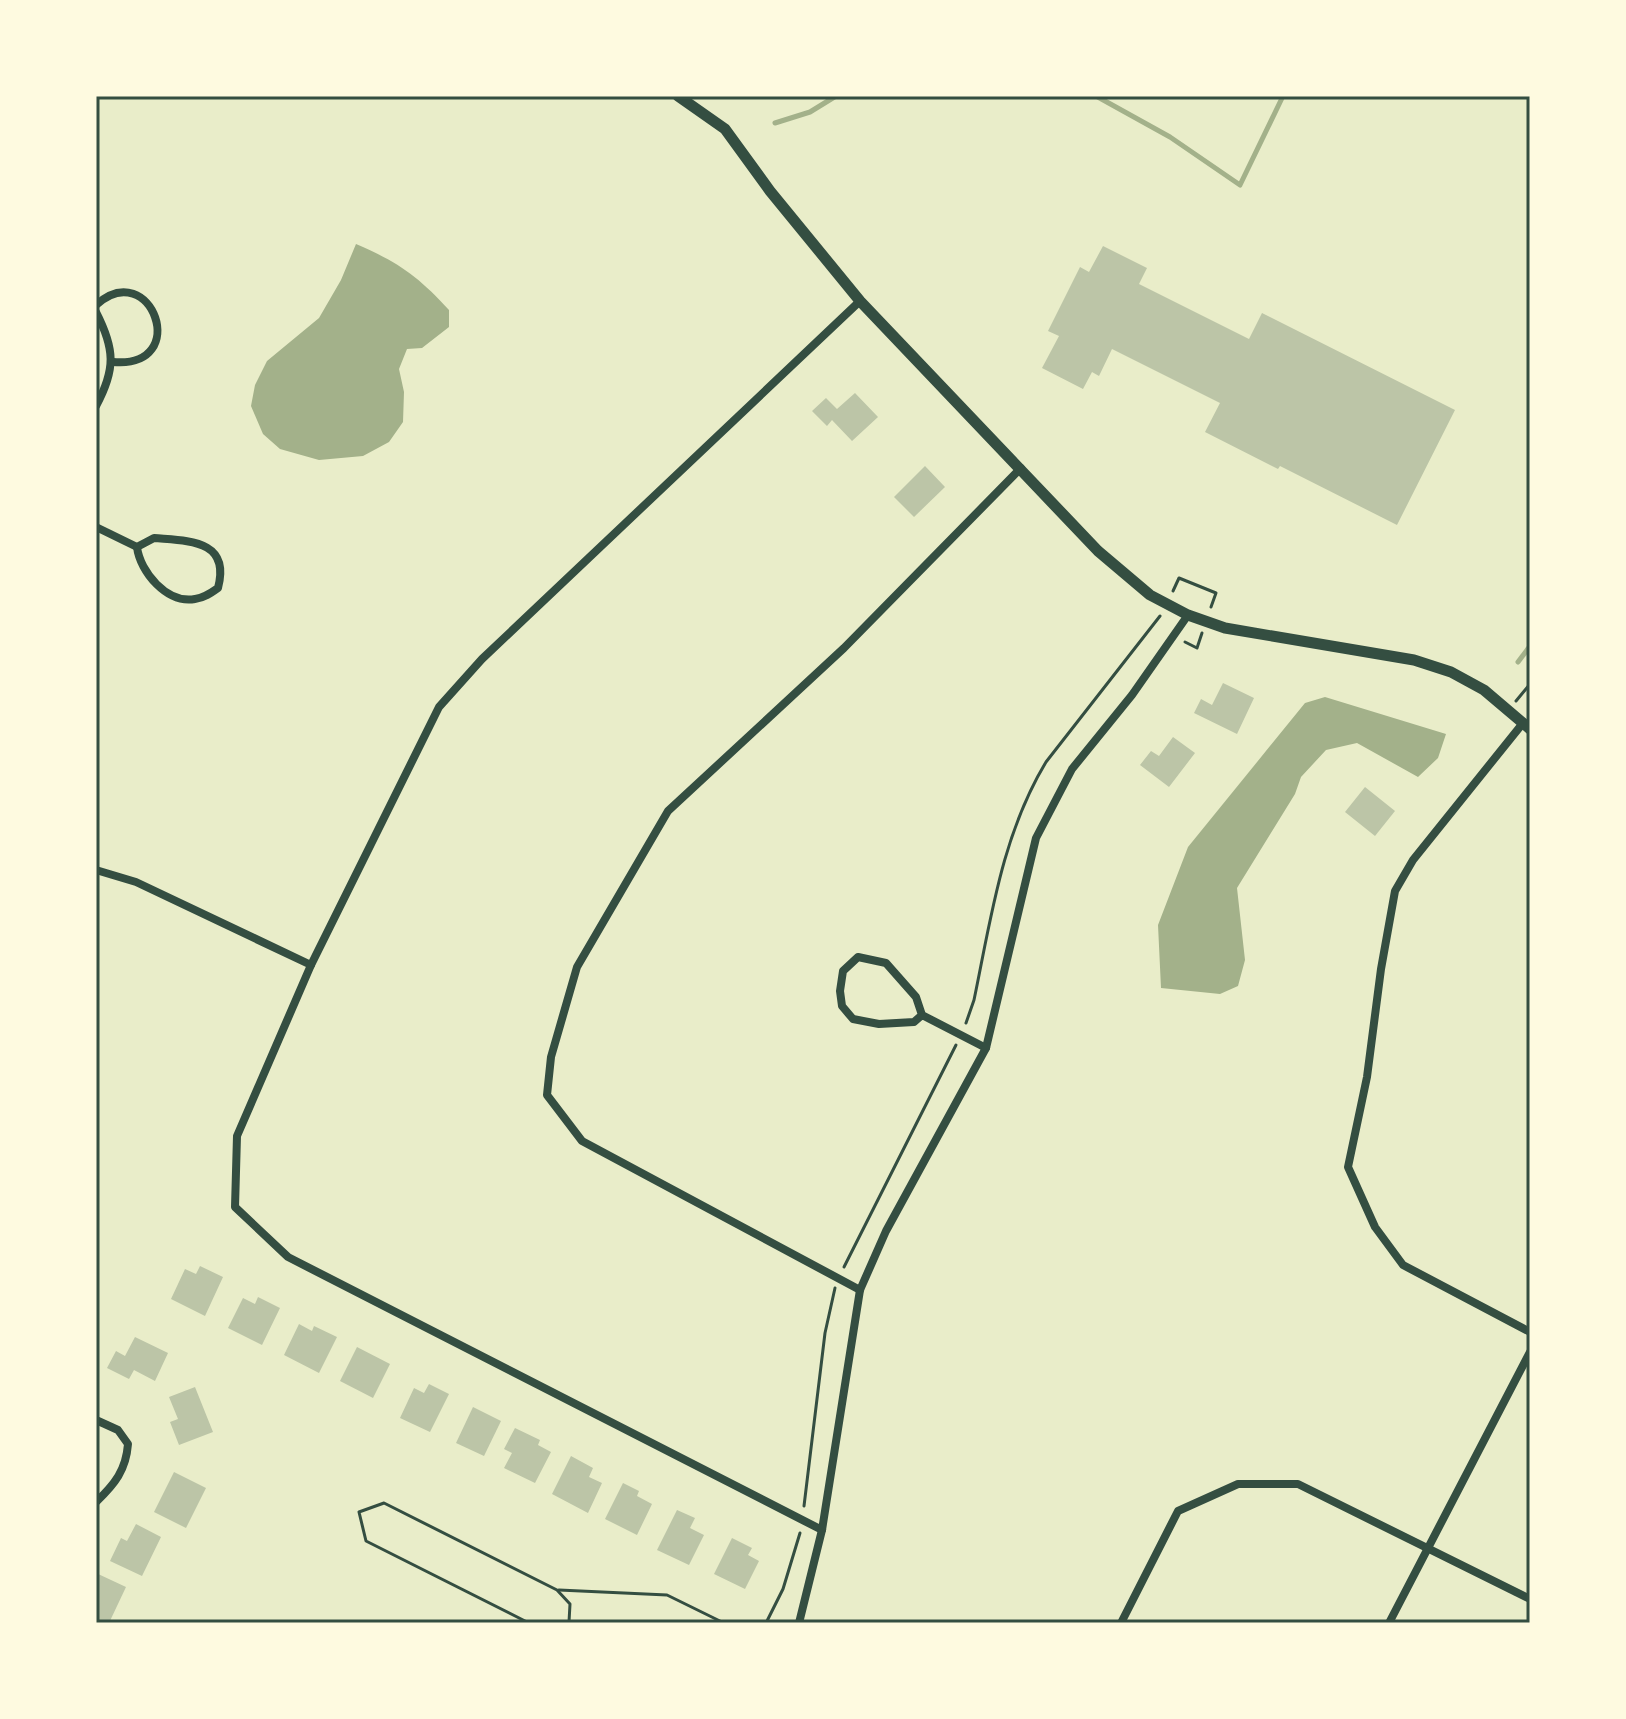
<svg xmlns="http://www.w3.org/2000/svg" width="1626" height="1719" viewBox="0 0 1626 1719" font-family="'Exo 2',sans-serif">
  <style>
    .water { fill: #a3b18a }
    .lines { fill: none; stroke-linecap: round; stroke-linejoin: round }
    .stream { stroke: #a3b18a; stroke-width: 5 }
    .building { fill: #bcc5a7 }
    .path { stroke: #344e41; stroke-width: 3 }
    .minor { stroke: #344e41; stroke-width: 8 }
    .tertiary { stroke: #344e41; stroke-width: 11 }
    .neatline { fill: none; stroke: #344e41; stroke-width: 3 }
  </style>
  <rect width="100%" height="100%" fill="#e9edc9"/>
  <g class="water">
    <path d="M356,244C398,262 418,276 449,310V327L422,348L407,349L399,369L404,392L403,422L389,442L363,456L319,460L280,449L263,434L251,406L255,385L267,361L319,318L341,280Z"/>
    <path d="M1325,697L1446,734L1438,758L1418,777L1357,743L1326,750L1301,777L1295,794L1237,888L1245,960L1238,986L1220,994L1161,988L1158,925L1188,847L1305,703Z"/>
  </g>
  <g class="lines">
    <g class="stream">
      <path d="M1096,96L1170,137L1240,185L1283,96"/>
      <path d="M775,123L810,112L836,96"/>
      <path d="M1518,662L1530,646"/>
    </g>
  </g>
  <g class="building">
    <path d="M1103,246L1147,268L1139,284L1249,339L1262,313L1455,410L1397,525L1280,466L1278,469L1205,432L1220,403L1112,349L1099,376L1092,372L1083,389L1042,368L1059,336L1048,331L1080,267L1089,272Z"/>
    <path d="M855,393L878,417L852,441L832,420L827,426L812,411L826,398L837,409Z"/>
    <path d="M925,466L945,487L914,517L894,497Z"/>
    <path d="M1223,683L1254,698L1237,734L1194,713L1201,699L1212,705Z"/>
    <path d="M1173,737L1195,753L1169,787L1140,765L1151,751L1159,756Z"/>
    <path d="M1365,787L1395,811L1375,836L1345,812Z"/>
    <path d="M200,1266L223,1277L205,1316L171,1299L185,1269L196,1274Z"/>
    <path d="M258,1297L280,1308L262,1345L228,1328L243,1298L255,1304Z"/>
    <path d="M299,1324L312,1331L314,1326L337,1337L319,1373L284,1355Z"/>
    <path d="M135,1337L168,1353L155,1381L134,1370L129,1379L107,1368L116,1351L125,1356Z"/>
    <path d="M357,1347L390,1364L373,1398L340,1381Z"/>
    <path d="M429,1384L449,1394L430,1432L400,1418L414,1388L424,1393Z"/>
    <path d="M195,1387L213,1432L179,1445L170,1422L178,1419L169,1397Z"/>
    <path d="M473,1407L501,1421L484,1456L456,1443Z"/>
    <path d="M515,1428L540,1440L538,1445L551,1452L535,1483L504,1468L512,1453L504,1449Z"/>
    <path d="M571,1456L593,1468L589,1477L602,1483L588,1513L552,1494Z"/>
    <path d="M174,1472L206,1488L186,1528L154,1512Z"/>
    <path d="M623,1483L639,1491L637,1496L652,1504L637,1535L605,1519Z"/>
    <path d="M677,1510L695,1518L690,1528L704,1535L689,1565L657,1550Z"/>
    <path d="M136,1524L161,1537L142,1576L110,1561L121,1538L127,1541Z"/>
    <path d="M732,1538L752,1548L748,1555L759,1561L745,1589L714,1574Z"/>
    <path d="M96,1573L126,1587L109,1623L96,1622Z"/>
  </g>
  <g class="lines">
    <g class="path">
      <path d="M1173,591L1179,578L1216,593L1211,607"/>
      <path d="M1185,642L1197,648L1202,633"/>
      <path d="M1516,701L1530,684"/>
      <path d="M966,1023L974,1000C991,918 1002,835 1046,762L1160,616"/>
      <path d="M844,1267L956,1045"/>
      <path d="M804,1506L825,1333L835,1288"/>
      <path d="M559,1590L667,1595L724,1623"/>
      <path d="M529,1623L366,1541L359,1512L384,1503L557,1590L570,1604L569,1622L563,1623"/>
      <path d="M766,1623L783,1589L800,1533"/>
    </g>
    <g class="minor">
      <path d="M96,305C151,255 193,369 113,362"/>
      <path d="M96,312C115,349 116,369 96,406"/>
      <path d="M96,527L137,547"/>
      <path d="M154,538C187,541 231,539 218,588C211,593 204,598 195,599C167,604 140,572 137,547Z"/>
      <path d="M1523,723L1413,860L1395,891L1381,969L1367,1077L1348,1167L1375,1227L1403,1265L1530,1332"/>
      <path d="M96,870L136,882L311,965"/>
      <path d="M922,1015L914,1022L879,1024L853,1019L842,1006L840,991L843,971L858,957L886,963L916,997L922,1015L986,1048"/>
      <path d="M860,1290L582,1141L547,1095L551,1057L577,967L668,811L844,648L1021,468"/>
      <path d="M96,1420L118,1430L128,1444C126,1470 115,1484 96,1502"/>
      <path d="M822,1530L288,1257L235,1207L237,1136L311,965L439,707L482,659L860,301"/>
      <path d="M799,1623L822,1530L860,1290L886,1231L986,1048L1036,838L1072,769L1132,695L1188,615"/>
      <path d="M1121,1623L1178,1511L1238,1484H1298L1530,1599"/>
      <path d="M1389,1623L1530,1352"/>
    </g>
    <path class="tertiary" d="M678,96L725,129L770,191L860,301L1098,551L1150,595L1188,615L1225,628L1414,660L1451,672L1484,690L1530,729"/>
  </g>
  <rect width="1626" height="1719" fill="none" stroke="#fefae0" stroke-width="196"/>
  <rect x="98" y="98" width="1430" height="1523" class="neatline"/>
</svg>
